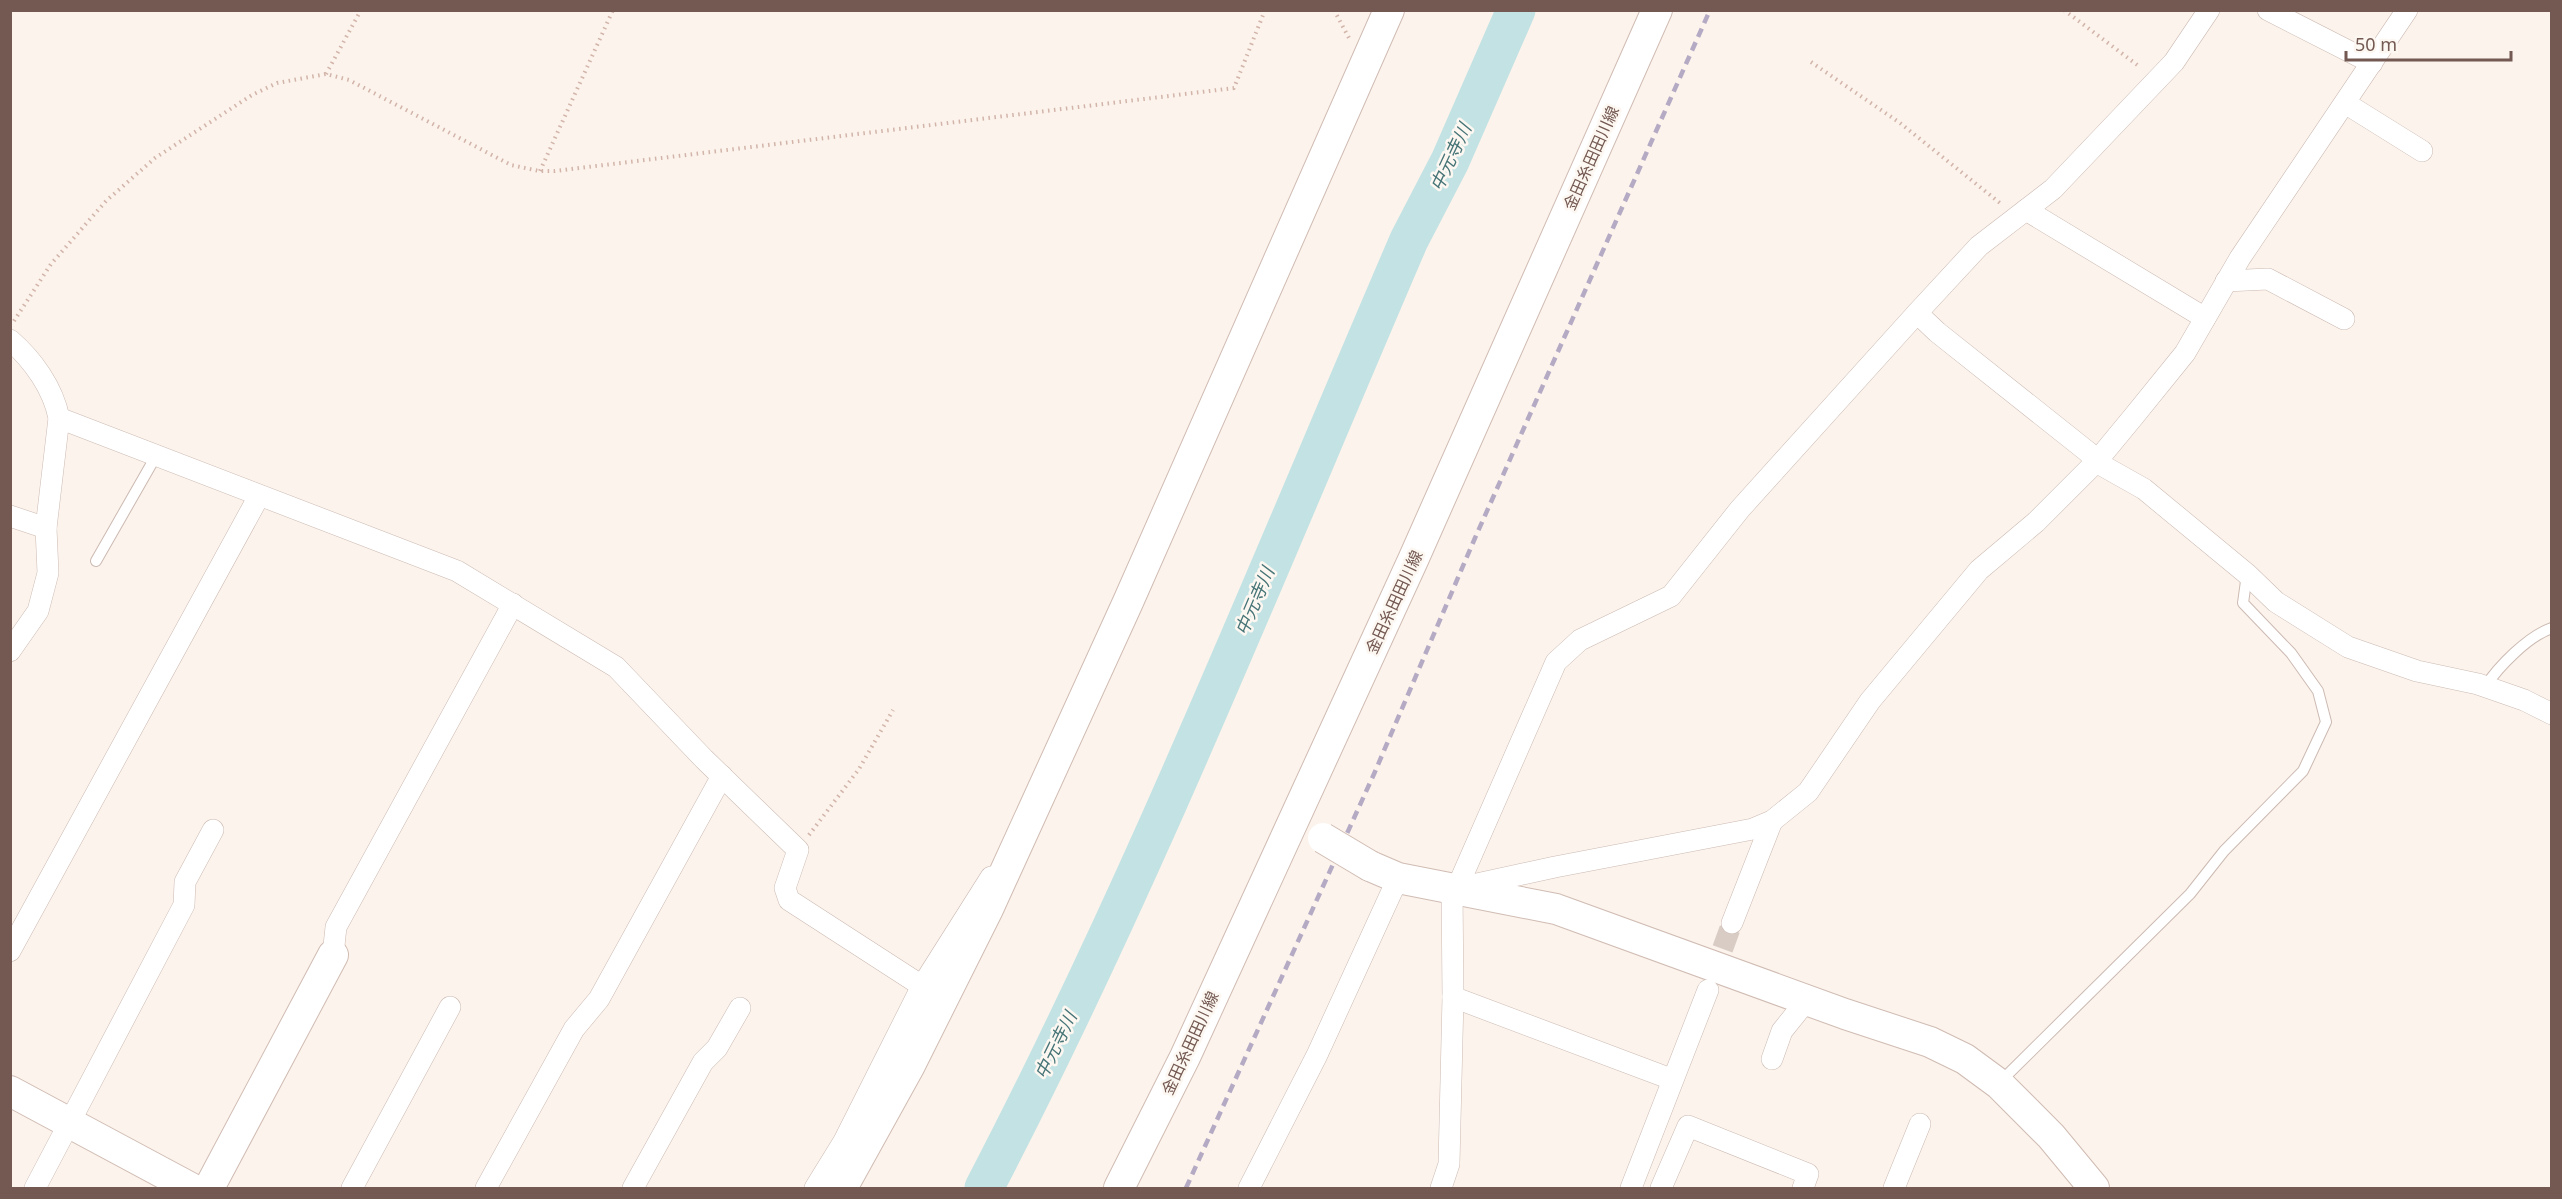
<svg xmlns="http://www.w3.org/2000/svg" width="2562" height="1199" viewBox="0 0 2562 1199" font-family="'Noto Sans','Noto Sans JP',sans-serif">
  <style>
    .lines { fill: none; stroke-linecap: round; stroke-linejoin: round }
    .river { stroke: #c2e2e3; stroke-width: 39 }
    .street-tunnel { stroke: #d9ccc5; stroke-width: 21; stroke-dasharray: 21 10; stroke-linecap: butt }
    .lane-casing { stroke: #ccbab2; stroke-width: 12 }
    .street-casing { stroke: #ccbab2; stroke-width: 22 }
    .secondary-casing { stroke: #d0bcb3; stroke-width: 32 }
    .path { stroke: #d2b4a9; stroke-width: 4; stroke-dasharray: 1.5 4.5; stroke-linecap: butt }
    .lane { stroke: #fff; stroke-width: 10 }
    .street { stroke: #fff; stroke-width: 21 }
    .secondary { stroke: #fff; stroke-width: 30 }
    .rail { stroke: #b5aac4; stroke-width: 4.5; stroke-dasharray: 9 6; stroke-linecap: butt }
    .secondary-bridge-casing { stroke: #d0bcb3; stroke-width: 32; stroke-linecap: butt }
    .secondary-bridge { stroke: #fff; stroke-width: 30 }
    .labels { text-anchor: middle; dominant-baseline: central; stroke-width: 5; stroke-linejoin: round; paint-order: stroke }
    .street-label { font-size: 16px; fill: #735951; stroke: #fdf7f2 }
    .water-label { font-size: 18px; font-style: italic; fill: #467476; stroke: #fdf7f2 }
  </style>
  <rect width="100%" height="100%" fill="#fbf3ec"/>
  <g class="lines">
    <path class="river" d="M984,1188C1144,881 1272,558 1409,240L1450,161L1516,10"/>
    <path class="street-tunnel" d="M1712,978L1732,923"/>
    <g class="lane-casing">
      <g id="lane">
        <path d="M96,561L156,456"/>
        <path d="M2485,687C2498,667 2528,636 2552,628"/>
        <path d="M1999,1083L2190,894L2224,851L2303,771L2326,722L2318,691L2291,653L2243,603L2247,574"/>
      </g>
    </g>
    <g class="street-casing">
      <g id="street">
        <path d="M2268,10L2372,63"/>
        <path d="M2345,103L2422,151"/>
        <path d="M2026,210L2205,318"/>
        <path d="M2226,281L2268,279L2344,319"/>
        <path d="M1917,313L1937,332L2088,452L2096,462L2144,489L2247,574L2276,602L2348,647L2417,671L2478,684L2524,700L2552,714"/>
        <path d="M10,340C33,360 53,388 59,418L46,528L48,573L38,611L10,651"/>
        <path d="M59,418L457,571L616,667L704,759L798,850L785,888L789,900L922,986"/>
        <path d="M10,516L46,528"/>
        <path d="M1463,887L1555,867L1753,829L1772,821L1808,792L1870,701L1979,570L2036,522L2096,462L2134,416L2185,353L2240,258L2407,10"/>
        <path d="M1732,923L1772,821"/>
        <path d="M10,951L259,496"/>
        <path d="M333,955L336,927L513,604"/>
        <path d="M1453,997L1671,1079"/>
        <path d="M1772,1059L1782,1031L1807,1000"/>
        <path d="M35,1188L184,905L185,882L213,830"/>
        <path d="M352,1188L450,1007"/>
        <path d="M486,1188L574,1029L599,999L722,776"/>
        <path d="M633,1188L703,1062L717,1048L740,1008"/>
        <path d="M815,1188L844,1141L922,986L991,877"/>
        <path d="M1249,1188L1317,1055L1398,878"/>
        <path d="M1441,1188L1449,1164L1453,997L1452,889L1457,888L1556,662L1580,640L1671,596L1740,509L1917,313L1979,246L2053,189L2174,62L2209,10"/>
        <path d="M1631,1188L1708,990"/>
        <path d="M1661,1188L1688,1126L1808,1174L1803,1188"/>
        <path d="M1894,1188L1920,1124"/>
      </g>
    </g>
    <g class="secondary-casing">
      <g id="secondary">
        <path d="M1370,866L1398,878L1556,909L1845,1014L1930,1042L1965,1059L1999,1084L2051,1136L2094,1188"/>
        <path d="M10,1091L191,1188"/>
        <path d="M209,1188L333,955"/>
        <path d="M842,1188L909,1067L988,909L1128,602L1389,10"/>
        <path d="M1119,1188L1185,1057L1413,560L1657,10"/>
      </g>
    </g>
    <g class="path">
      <path d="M1334,10L1349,38"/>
      <path d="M2064,10L2140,67"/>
      <path d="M1811,62L1900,123L2000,203"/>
      <path d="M326,74L361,10"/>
      <path d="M540,171L613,10"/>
      <path d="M14,321L51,264L106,201L155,158L252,95L277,83L326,74L349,80L511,165L539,171H555L1234,88L1265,10"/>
      <path d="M809,835L859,769L893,710"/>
    </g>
    <use href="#lane" class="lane"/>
    <use href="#street" class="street"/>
    <use href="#secondary" class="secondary"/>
    <path class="rail" d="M1186,1188L1374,774L1475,538L1710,10"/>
    <g class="secondary-bridge-casing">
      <path id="secondary-bridge" d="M1323,838L1370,866"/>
    </g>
    <use href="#secondary-bridge" class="secondary-bridge"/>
  </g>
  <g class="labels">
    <g class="street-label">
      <text transform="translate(1591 158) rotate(-66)">金田糸田田川線</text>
      <text transform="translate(1394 602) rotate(-65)">金田糸田田川線</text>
      <text transform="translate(1190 1043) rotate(-65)">金田糸田田川線</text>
    </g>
    <g class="water-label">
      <text transform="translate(1450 157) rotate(-65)">中元寺川</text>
      <text transform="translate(1254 601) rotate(-67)">中元寺川</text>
      <text transform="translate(1055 1045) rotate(-64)">中元寺川</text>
    </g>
  </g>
  <rect width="2562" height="1199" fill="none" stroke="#735951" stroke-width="24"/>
  <path d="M2346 51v9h165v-9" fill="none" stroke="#735951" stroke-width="3"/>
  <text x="2355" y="51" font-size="18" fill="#735951" stroke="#fdf7f2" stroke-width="4.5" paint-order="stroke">50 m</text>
</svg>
